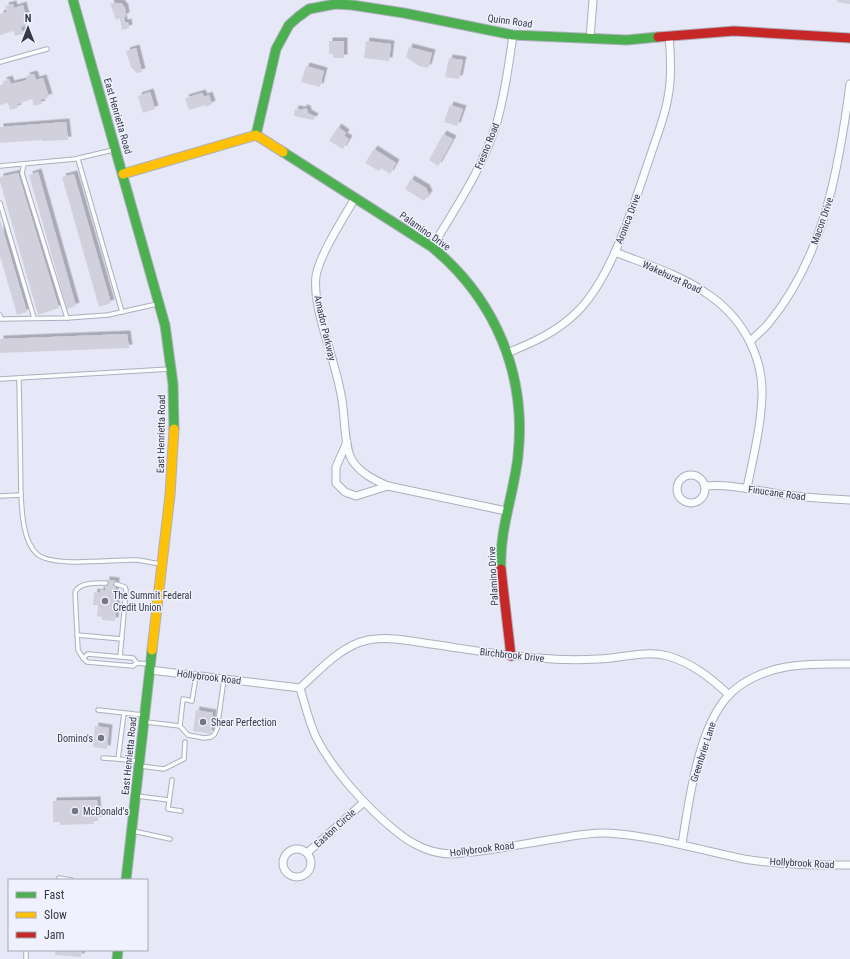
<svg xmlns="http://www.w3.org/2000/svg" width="850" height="959" viewBox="0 0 850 959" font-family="'Roboto Condensed',sans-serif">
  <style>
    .building { fill: #d2d0dc; filter: url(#shadow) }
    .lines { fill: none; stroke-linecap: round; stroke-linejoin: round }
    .lane-casing { stroke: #adafbc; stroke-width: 5.5 }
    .street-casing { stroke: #adafbc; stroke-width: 9 }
    .fast-casing { stroke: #adafbc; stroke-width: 11 }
    .slow-casing { stroke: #adafbc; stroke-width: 11 }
    .jam-casing { stroke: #adafbc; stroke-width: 11 }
    .lane { stroke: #fbfcfe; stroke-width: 3.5 }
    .street { stroke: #fbfcfe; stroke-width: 7 }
    .fast { stroke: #4caf50; stroke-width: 9 }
    .slow { stroke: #ffc107; stroke-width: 9 }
    .jam { stroke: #c62828; stroke-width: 9 }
    .poi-dot { fill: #747684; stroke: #eff1ff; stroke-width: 1.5 }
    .labels { text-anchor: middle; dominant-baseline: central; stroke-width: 3; stroke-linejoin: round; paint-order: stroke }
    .street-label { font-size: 10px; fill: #373946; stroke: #eff1ff }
    .poi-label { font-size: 10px; fill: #373946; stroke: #eff1ff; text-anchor: start }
  </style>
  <defs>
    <filter id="shadow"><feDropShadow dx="3.5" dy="-3.5" stdDeviation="0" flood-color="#0004"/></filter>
  </defs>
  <rect width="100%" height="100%" fill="#e6e8f7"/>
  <g class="building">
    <path d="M837,0H850V4L837,2Z"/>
    <path d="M110,3H121L125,8L126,16L123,17L124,23L128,22L129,28L122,30L120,18L116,20Z"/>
    <path d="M13,4L14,8L23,5L28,24L21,27L23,34L15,36L14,31L0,35V14L7,12L5,6Z"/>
    <path d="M329,41H344V58H333V54H329Z"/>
    <path d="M366,41L391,44L389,61L364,58Z"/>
    <path d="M409,47L432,53L428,68L419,66L406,57Z"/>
    <path d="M136,48L142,72L137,73L131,67L126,51Z"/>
    <path d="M449,58L463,60L459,79L445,77Z"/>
    <path d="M306,66L324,71L320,87L301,82Z"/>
    <path d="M34,74L36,80L43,78L49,97L40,100L42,104L34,106L32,99L17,104L18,108L10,110L8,103L0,105V85L4,84L3,81L9,79L11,84L27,80L26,76Z"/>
    <path d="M150,92L155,109L143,113L138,96Z"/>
    <path d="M202,93L204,97L209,95L212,104L206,107L205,105L189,110L185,98Z"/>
    <path d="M450,105L463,109L457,126L444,122Z"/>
    <path d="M303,108L307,109L308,113L315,117L313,120L294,116L295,109L303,110Z"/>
    <path d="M66,122L68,140L42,141V140L0,143V127Z"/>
    <path d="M338,127L346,133L344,136L349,139L343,149L329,141Z"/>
    <path d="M443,134L453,139L438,166L429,160Z"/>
    <path d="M374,149L396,163L390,174L381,168L379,171L365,163Z"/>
    <path d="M38,172L76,306L67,309L29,175Z"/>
    <path d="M18,173L59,308L38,315L0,182V177Z"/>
    <path d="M74,174L111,303L99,307L62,177Z"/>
    <path d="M411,179L426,188L429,194L424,201L405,189Z"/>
    <path d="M0,220L27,312L17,315L0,256Z"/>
    <path d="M127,334L129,348L0,353V339Z"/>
    <path d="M106,580L116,581L115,593V598H117L115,621L102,620V617L97,616L98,605H93L94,592L100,593V590L105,591Z"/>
    <path d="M196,710L213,713L211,734L193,731Z"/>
    <path d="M95,726L109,728L107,749L93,747Z"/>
    <path d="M97,800L98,820H94V824L60,825V822H53V801Z"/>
    <path d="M55,950H82L81,957L55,955Z"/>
  </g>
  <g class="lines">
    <g class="lane-casing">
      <g id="lane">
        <path d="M0,62L47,49"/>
        <path d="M78,159L122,312"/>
        <path d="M24,164L22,173L67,318"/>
        <path d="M0,166L75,159L113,150"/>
        <path d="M0,203L34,318"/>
        <path d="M0,315L1,319L67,318L108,315L157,304"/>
        <path d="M0,379L170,369"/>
        <path d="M19,379L21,495"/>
        <path d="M0,496L21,495C22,513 23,541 37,554C53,568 114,559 137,560C145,561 153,563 161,564"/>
        <path d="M106,583C97,583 80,582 75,592L78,650L83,658L87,662L133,666L137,663"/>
        <path d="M116,584L125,587L126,590L120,657"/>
        <path d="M77,635L122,639"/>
        <path d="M83,658L88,654L133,658L137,663L148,664"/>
        <path d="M98,710L143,715"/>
        <path d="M146,722L180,726L183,699L192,701L196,676"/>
        <path d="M180,726L188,735L204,738L211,737L214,735L217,729L224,679"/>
        <path d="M103,758L118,759L124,713"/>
        <path d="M118,759L137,761"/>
        <path d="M140,766L164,769L184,759L185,742"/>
        <path d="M172,780L168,809L181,811"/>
        <path d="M137,796L169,800"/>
        <path d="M133,831L170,839"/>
        <path d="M59,880V878L71,880"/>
        <path d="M26,950V959"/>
      </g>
    </g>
    <g class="street-casing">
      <g id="street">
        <path d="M590,39L593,0"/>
        <path d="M355,198C343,219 320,254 316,276C314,292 318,309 322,324C329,349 338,375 342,400C345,417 344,446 352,460C360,473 374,480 388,486L506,511"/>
        <path d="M432,247C456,207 483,168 497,122C505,94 509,64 513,35"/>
        <path d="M615,252C645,264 679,274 706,293C741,316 763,354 762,395C761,427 753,458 747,488"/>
        <path d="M751,341C756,335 763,330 768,324C824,257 839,168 850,84"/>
        <path d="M507,353C532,343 557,332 577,312C612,278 634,203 650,157C656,138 665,117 668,97C672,77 671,57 669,36"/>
        <path d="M347,442L336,467V483L345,492L356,496L388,486"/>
        <circle cx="691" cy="489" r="14"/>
        <path d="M705,486C730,484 754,490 779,494C802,497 826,499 850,500"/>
        <path d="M150,670L300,688"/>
        <path d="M300,688C305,705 309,722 316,737C333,771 368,809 397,832C402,836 407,840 413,843C425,850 439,854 453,854C487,852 521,844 554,839C572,836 590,832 608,833C655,836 699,850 744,859C779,865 815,865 850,865"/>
        <path d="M300,688C320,670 340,646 368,640C389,636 411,641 431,644C467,649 503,656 539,658C559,660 579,660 599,659C622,658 646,650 668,656C692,663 711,678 729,695"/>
        <path d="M682,844C689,801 698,727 729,695C743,680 767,670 786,667C807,663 829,664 850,664"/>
        <circle cx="297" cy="863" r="14"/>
        <path d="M307,853L364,802"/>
      </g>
    </g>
    <g class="fast-casing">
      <g id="fast">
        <path d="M73,0L165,325L173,384L174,429"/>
        <path d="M256,135L276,49L289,25L298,17L309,9L335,4L352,5L404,13L513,35L627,40L658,37"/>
        <path d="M283,152L432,247C495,299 527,374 518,456C514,494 499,530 501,569"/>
        <path d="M126,880L152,650"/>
        <path d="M117,959L118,950"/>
      </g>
    </g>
    <g class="slow-casing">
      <g id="slow">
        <path d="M123,174L256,135L283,152"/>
        <path d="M152,650L170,495L174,429"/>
      </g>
    </g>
    <g class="jam-casing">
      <g id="jam">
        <path d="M658,37L734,31L850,38"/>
        <path d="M501,569L511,656"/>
      </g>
    </g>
    <use href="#lane" class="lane"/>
    <use href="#street" class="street"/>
    <use href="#fast" class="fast"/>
    <use href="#slow" class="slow"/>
    <use href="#jam" class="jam"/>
  </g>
  <g class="poi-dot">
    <circle cx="105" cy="601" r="4"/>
    <circle cx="203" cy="722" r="4"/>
    <circle cx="101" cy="738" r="4"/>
    <circle cx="75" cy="811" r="4"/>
  </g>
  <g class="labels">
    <g class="street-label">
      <text transform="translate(510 21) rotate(8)">Quinn Road</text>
      <text transform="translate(118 116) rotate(74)">East Henrietta Road</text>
      <text transform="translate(487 146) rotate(-68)">Fresno Road</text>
      <text transform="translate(628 219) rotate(-69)">Aronica Drive</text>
      <text transform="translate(822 221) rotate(-71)">Macon Drive</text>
      <text transform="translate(425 231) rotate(35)">Palamino Drive</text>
      <text transform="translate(672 277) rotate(25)">Wakehurst Road</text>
      <text transform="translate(325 328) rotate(77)">Amador Parkway</text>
      <text transform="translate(161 434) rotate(-89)">East Henrietta Road</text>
      <text transform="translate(777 493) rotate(8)">Finucane Road</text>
      <text transform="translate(493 576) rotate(-93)">Palamino Drive</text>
      <text transform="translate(512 655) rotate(6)">Birchbrook Drive</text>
      <text transform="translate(209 677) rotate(7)">Hollybrook Road</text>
      <text transform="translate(703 752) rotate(-72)">Greenbrier Lane</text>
      <text transform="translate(129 756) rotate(-84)">East Henrietta Road</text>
      <text transform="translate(335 828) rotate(-42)">Easton Circle</text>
      <text transform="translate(482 849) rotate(-7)">Hollybrook Road</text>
      <text transform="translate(802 863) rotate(3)">Hollybrook Road</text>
    </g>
    <g class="poi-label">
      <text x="113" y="595">The Summit Federal<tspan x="113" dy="12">Credit Union</tspan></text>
      <text x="211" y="722">Shear Perfection</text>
      <text x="93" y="738" text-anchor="end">Domino's</text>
      <text x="83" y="811">McDonald's</text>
    </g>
  </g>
  <rect x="8" y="879" width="140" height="72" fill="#eff1ff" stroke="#a5a7b5"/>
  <rect x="16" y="892" width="20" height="6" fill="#4caf50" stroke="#a5a7b5"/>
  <text x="44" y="899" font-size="12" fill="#373946">Fast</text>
  <rect x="16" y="912" width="20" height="6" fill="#ffc107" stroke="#a5a7b5"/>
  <text x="44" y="919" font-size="12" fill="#373946">Slow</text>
  <rect x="16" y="932" width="20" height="6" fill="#c62828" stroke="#a5a7b5"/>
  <text x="44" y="939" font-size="12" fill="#373946">Jam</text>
  <g transform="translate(28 28)" stroke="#eff1ff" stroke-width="3" paint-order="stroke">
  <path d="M0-3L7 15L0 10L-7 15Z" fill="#373946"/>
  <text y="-6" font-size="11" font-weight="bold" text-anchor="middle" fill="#373946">N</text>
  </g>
</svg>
